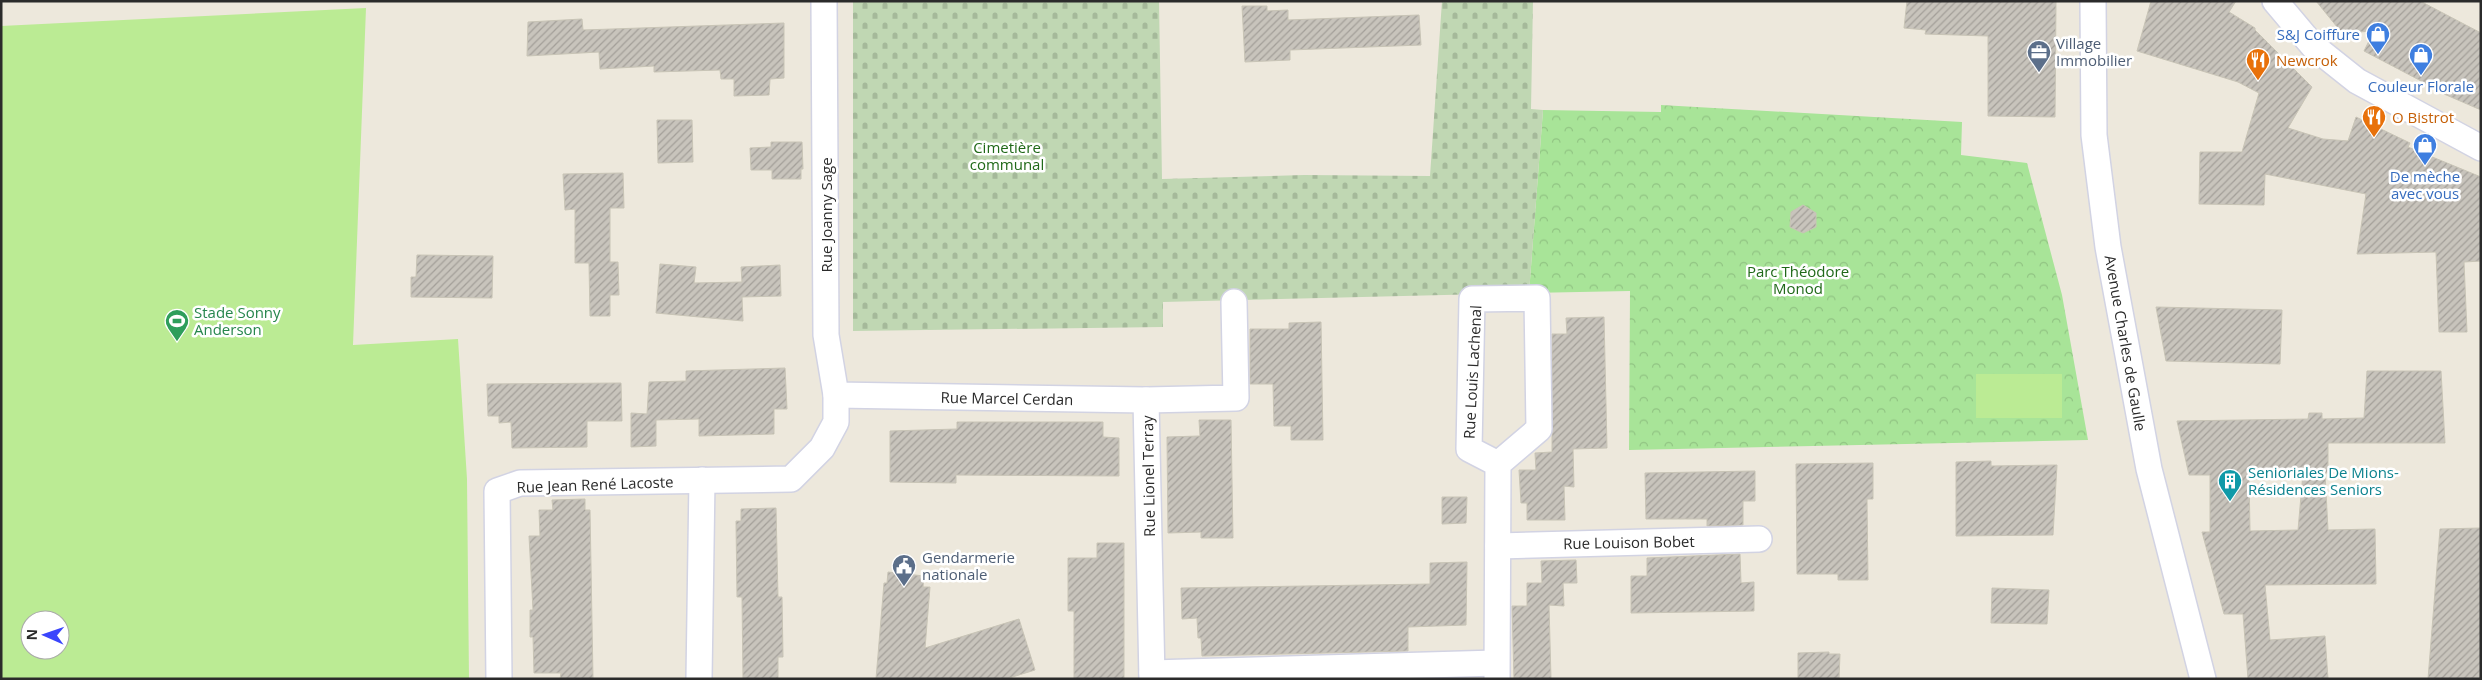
<svg xmlns="http://www.w3.org/2000/svg" width="2482" height="680" viewBox="0 0 2482 680" font-family="'Open Sans',sans-serif">
  <style>
    .forest { fill: url(#forest-crowns) }
    .cemetery { fill: url(#cemetery-stones) }
    .pitch { fill: #bbeb94; fill-rule: evenodd }
    .building { fill: url(#building-hatch); stroke: #c8c4b6; fill-rule: evenodd }
    .lines { fill: none; stroke-linecap: round; stroke-linejoin: round }
    .minor-casing { stroke: #d2d3e3; stroke-width: 28 }
    .minor { stroke: #fff; stroke-width: 25 }
    .labels { text-anchor: middle; dominant-baseline: central; stroke-width: 5; stroke-linejoin: round; paint-order: stroke }
    .shop-label { font-size: 15px; fill: #366cbe; stroke: #fff }
    .service-label { font-size: 15px; fill: #4e5e75; stroke: #fff; text-anchor: start }
    .food-label { font-size: 15px; fill: #c56008; stroke: #fff; text-anchor: start }
    .park-label { font-size: 15px; fill: #206919; stroke: #fff }
    .street-label { font-size: 15px; fill: #2b2b2b; stroke: #fff }
    .leisure-label { font-size: 15px; fill: #27864d; stroke: #fff; text-anchor: start }
    .culture-label { font-size: 15px; fill: #0d838f; stroke: #fff; text-anchor: start }
  </style>
  <defs>
    <pattern id="forest-crowns" width="20" height="18" patternUnits="userSpaceOnUse" patternTransform="scale(1.25)"><rect width="20" height="18" fill="#a8e498"/><path d="M2 6a3 3 0 1 1 6 0M12 15a3 3 0 1 1 6 0" fill="none" stroke="#91c483"/></pattern>
    <pattern id="cemetery-stones" width="16" height="16" patternUnits="userSpaceOnUse" patternTransform="scale(1.25)"><rect width="16" height="16" fill="#c0d7b3"/><path d="M2 7V4a2 2 0 0 1 4 0v3zM10 15v-3a2 2 0 0 1 4 0v3z" fill="#a5b99a"/></pattern>
    <pattern id="building-hatch" width="6" height="6" patternUnits="userSpaceOnUse" patternTransform="scale(1.25)"><rect width="6" height="6" fill="#c8c4bc"/><path d="M-1 1l2-2M0 6l6-6M5 7l2-2" fill="none" stroke="#a39f99"/></pattern>
  </defs>
  <rect width="100%" height="100%" fill="#ede8dc"/>
  <path class="forest" d="M1661,105L1962,122L1961,155L2027,163L2062,295L2088,440L1629,450L1630,291L1529,293L1543,110L1661,112Z"/>
  <path class="cemetery" d="M853,1H1159L1162,179L1304,175L1430,176L1442,1H1533L1531,109L1543,110L1529,293L1163,302V327L853,331Z"/>
  <g class="pitch">
    <path d="M366,8L353,345L458,339L467,479L469,679H1V26ZM30,620H60V650H30Z"/>
    <rect x="1976" y="374" width="86" height="44"/>
  </g>
  <g class="building">
    <path d="M1907,1H2056L2055,117L1988,116V36L1925,34L1926,30L1904,28Z"/>
    <path d="M2151,1H2236L2229,12L2255,28V30L2312,87L2288,128L2323,139L2348,141L2356,117L2410,143L2408,147L2481,177V261L2464,262L2467,332H2439L2436,252L2357,254L2366,194L2265,174L2264,205L2199,204L2200,152H2242L2259,93L2238,82L2137,51Z"/>
    <path d="M2316,1H2420L2481,33V110L2444,94V93L2364,51L2374,31L2342,33Z"/>
    <path d="M1242,6H1267V11L1288,10V20L1419,15L1421,45L1290,50V60L1245,62Z"/>
    <path d="M582,19L583,30L784,23V78L770,79L769,95L734,96V79H721L720,70L654,72V66L600,69L599,52L527,56L528,22Z"/>
    <path d="M657,120H692L693,162L658,163Z"/>
    <path d="M771,142H802L803,169H801V179H772V170H751L750,148L771,147Z"/>
    <path d="M623,173L624,208H610V262H618L619,295H610V316H590L589,263H575V209L565,210L563,174Z"/>
    <path d="M1803,205L1816,213V227L1803,233L1790,227L1791,212Z"/>
    <path d="M417,255L493,256L492,298L411,297V277H416Z"/>
    <path d="M660,264L696,267L694,283L742,282L741,267L780,265L781,296L742,297L743,321L656,313Z"/>
    <path d="M2156,307L2282,310L2280,364L2166,361Z"/>
    <path d="M1604,317L1607,448L1573,449L1574,487L1564,486L1565,520H1527V503H1521L1519,470H1536L1535,453L1552,452V334H1567L1566,318Z"/>
    <path d="M1321,322L1323,440H1291V426H1274L1273,384H1250V329H1289V323Z"/>
    <path d="M785,368L787,409H774V434L699,436V419L656,420V446L631,447V413L647,414L649,382L686,381V371Z"/>
    <path d="M2367,371H2441L2445,443H2328V473H2325L2328,530L2375,529L2376,584L2265,585L2270,640L2325,636L2328,679H2248L2243,614H2224L2202,532H2210V475H2189L2177,421L2308,419L2309,413H2322V419L2364,418ZM2303,473L2298,530L2250,531L2249,475Z"/>
    <path d="M621,383L622,421H587V447L512,448L511,422L499,423V416H488L487,384Z"/>
    <path d="M1199,420H1231L1233,538H1201V532L1168,533L1167,437L1200,436Z"/>
    <path d="M957,422H1103V437L1119,438V476L956,475V483L890,482V431L957,429Z"/>
    <path d="M1991,461V466L2057,465L2053,535L1956,536V462Z"/>
    <path d="M1873,463V499H1867L1868,580H1838V574H1797L1796,464Z"/>
    <path d="M1755,471V501H1743V525L1707,526V519H1646L1645,473Z"/>
    <path d="M1442,497H1467L1466,523L1442,524Z"/>
    <path d="M585,499V510H590L593,679H560L561,673H534L533,637H530V610H533L529,536H540L539,510H553L552,500Z"/>
    <path d="M776,508L778,597H782L783,657H778V679H743L742,597H737L736,521H741V509Z"/>
    <path d="M2481,528V679H2428L2440,529Z"/>
    <path d="M1097,543H1124V679H1074V611H1068V558H1097Z"/>
    <path d="M1740,554L1741,583L1754,582V611L1631,613V576H1647V558Z"/>
    <path d="M1576,560L1577,583H1563L1564,606L1549,605L1551,679H1514L1512,606H1527V583H1542L1541,561Z"/>
    <path d="M1467,562L1466,625L1408,627V651L1202,656L1201,638H1198L1197,618L1182,619L1181,588L1430,584V563Z"/>
    <path d="M888,572L924,576L923,587H930L925,648L1019,619L1035,670L1006,679H876L884,583H887Z"/>
    <path d="M1992,588L2049,590L2047,624L1991,623Z"/>
    <path d="M1829,652V654H1840L1839,679H1798V653Z"/>
  </g>
  <g class="lines">
    <g class="minor-casing">
      <g id="minor">
        <path d="M824,1L826,335L836,395L1146,400"/>
        <path d="M2093,1L2094,135L2108,247L2149,469L2203,679"/>
        <path d="M2275,1L2313,46L2357,81L2481,148"/>
        <path d="M1498,546L1759,539"/>
        <path d="M1152,673L1496,663"/>
        <path d="M499,679L497,491L520,483L791,479L822,448L836,422V395"/>
        <path d="M699,679L702,480"/>
        <path d="M1152,679L1146,400L1236,398L1234,302"/>
        <path d="M1497,679L1498,464L1539,429L1537,298L1472,299L1469,449L1498,464"/>
      </g>
    </g>
    <use href="#minor" class="minor"/>
  </g>
  <defs>
    <g id="shop-pin" transform="scale(1.25)"><path d="M0 17L-7.5 6A9.5 9.5 0 1 1 7.5 6Z" fill="#3f7fe0" stroke="#fff"/><path d="M-5-2.5h2.3a2.7 3.5 0 0 1 5.4 0H5L5.5 6h-11ZM-1.5-2.5h3a1.5 2.3 0 0 0-3 0Z" fill="#fff"/></g>
    <g id="office-pin" transform="scale(1.25)"><path d="M0 17L-7.5 6A9.5 9.5 0 1 1 7.5 6Z" fill="#5c6f8a" stroke="#fff"/><path d="M-6-3h4V-5.5h4V-3h4V5H-6ZM-1-4.5V-3h2v-1.5ZM-6 0V1H6V0Z" fill="#fff"/></g>
    <g id="restaurant-pin" transform="scale(1.25)"><path d="M0 17L-7.5 6A9.5 9.5 0 1 1 7.5 6Z" fill="#e8710a" stroke="#fff"/><path d="M-5-6h1v4h1v-4h1v4h1v-4h1v5L-1.5 .5V6h-2V.5L-5-1ZM5-6V6H3V1.5H1.5Q1.5-4 5-6Z" fill="#fff"/></g>
    <g id="stadium-pin" transform="scale(1.25)"><path d="M0 17L-7.5 6A9.5 9.5 0 1 1 7.5 6Z" fill="#2e9e5b" stroke="#fff"/><path d="M0-5a6.5 5 0 1 0 0 10a6.5 5 0 1 0 0-10ZM-3.5-1.8h7v3.6h-7Z" fill="#fff"/></g>
    <g id="building-pin" transform="scale(1.25)"><path d="M0 17L-7.5 6A9.5 9.5 0 1 1 7.5 6Z" fill="#0f9aa8" stroke="#fff"/><path d="M-4-6H4V6H1V3H-1V6H-4ZM-2.5-4.3h1.7v1.8h-1.7ZM.8-4.3h1.7v1.8H.8ZM-2.5-1h1.7V.8h-1.7ZM.8-1h1.7V.8H.8Z" fill="#fff"/></g>
    <g id="civic-pin" transform="scale(1.25)"><path d="M0 17L-7.5 6A9.5 9.5 0 1 1 7.5 6Z" fill="#5c6f8a" stroke="#fff"/><path d="M-.6-6.5H3V-4.5H.6V-3L4-1V1h2V6H-6V1h2V-1L-.6-3ZM-1.2 2.5V6h2.4V2.5Z" fill="#fff"/></g>
  </defs>
  <g fill-rule="evenodd">
    <use href="#shop-pin" x="2378" y="34"/>
    <use href="#office-pin" x="2039" y="52"/>
    <use href="#shop-pin" x="2421" y="55"/>
    <use href="#restaurant-pin" x="2258" y="60"/>
    <use href="#restaurant-pin" x="2374" y="117"/>
    <use href="#shop-pin" x="2425" y="145"/>
    <use href="#stadium-pin" x="177" y="321"/>
    <use href="#building-pin" x="2230" y="481"/>
    <use href="#civic-pin" x="904" y="566"/>
  </g>
  <g class="labels">
    <g class="shop-label">
      <text x="2360" y="34" text-anchor="end">S&amp;J Coiffure</text>
      <text x="2421" y="86">Couleur Florale</text>
      <text x="2425" y="176">De mèche<tspan x="2425" dy="17">avec vous</tspan></text>
    </g>
    <g class="service-label">
      <text x="2056" y="43">Village<tspan x="2056" dy="17">Immobilier</tspan></text>
      <text x="922" y="557">Gendarmerie<tspan x="922" dy="17">nationale</tspan></text>
    </g>
    <g class="food-label">
      <text x="2276" y="60">Newcrok</text>
      <text x="2392" y="117">O Bistrot</text>
    </g>
    <g class="park-label">
      <text x="1007" y="147">Cimetière<tspan x="1007" dy="17">communal</tspan></text>
      <text x="1798" y="271">Parc Théodore<tspan x="1798" dy="17">Monod</tspan></text>
    </g>
    <g class="street-label">
      <text transform="translate(826 215) rotate(-90)">Rue Joanny Sage</text>
      <text transform="translate(2126 343) rotate(80)">Avenue Charles de Gaulle</text>
      <text transform="translate(1472 372) rotate(-87)">Rue Louis Lachenal</text>
      <text transform="translate(1007 398) rotate(1)">Rue Marcel Cerdan</text>
      <text transform="translate(1148 476) rotate(-91)">Rue Lionel Terray</text>
      <text transform="translate(595 484) rotate(-2)">Rue Jean René Lacoste</text>
      <text transform="translate(1629 542) rotate(-1)">Rue Louison Bobet</text>
    </g>
    <g class="leisure-label">
      <text x="194" y="312">Stade Sonny<tspan x="194" dy="17">Anderson</tspan></text>
    </g>
    <g class="culture-label">
      <text x="2248" y="472">Senioriales De Mions-<tspan x="2248" dy="17">Résidences Seniors</tspan></text>
    </g>
  </g>
  <rect width="2482" height="680" fill="none" stroke="#2b2b2b" stroke-width="5"/>
  <g transform="translate(45 635) rotate(272)"><circle r="24" fill="#ffffff" stroke="#aaaaaa"/>
  <path d="M0-4L9 19L0 12L-9 19Z" fill="#3a45fc"/>
  <text y="-8" font-size="14" font-weight="bold" text-anchor="middle" fill="#2b2b2b">N</text>
  </g>
</svg>
